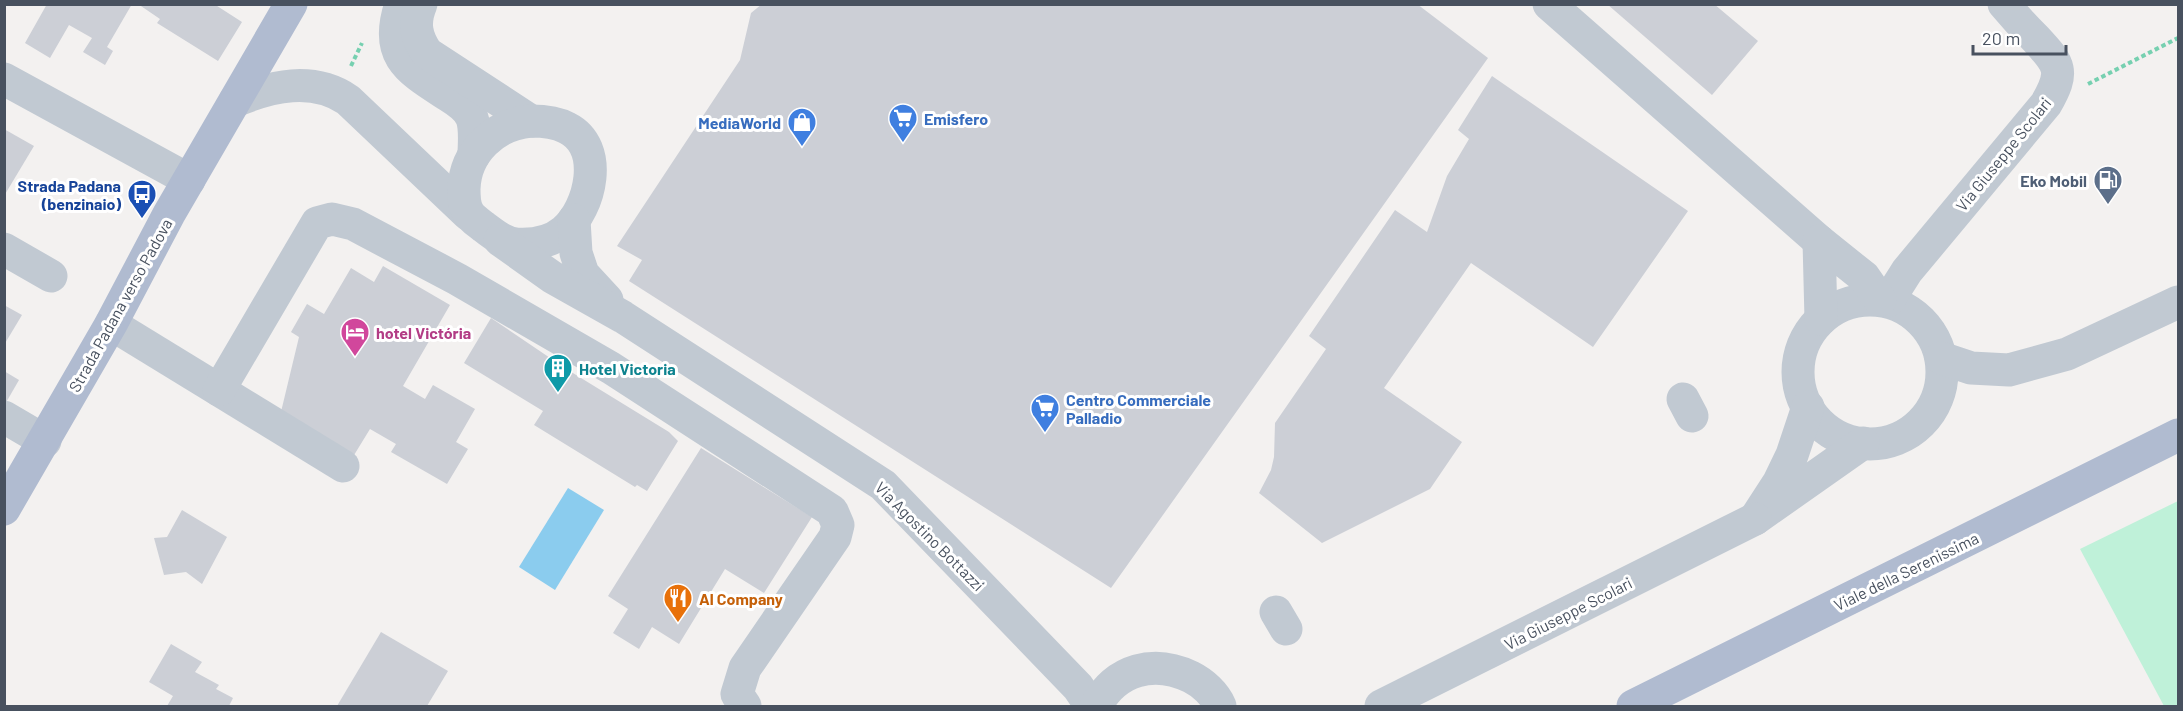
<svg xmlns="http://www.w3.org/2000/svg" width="2183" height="711" viewBox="0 0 2183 711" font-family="Barlow,sans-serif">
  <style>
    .green { fill: #bff1d9 }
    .water { fill: #8bccee }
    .building { fill: #cccfd6 }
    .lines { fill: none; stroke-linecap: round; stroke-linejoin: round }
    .path { stroke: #76d0b0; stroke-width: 4; stroke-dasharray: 4.5 3; stroke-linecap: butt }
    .minor { stroke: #c1c9d2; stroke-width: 33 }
    .major { stroke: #b0bbd0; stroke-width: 33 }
    .labels { text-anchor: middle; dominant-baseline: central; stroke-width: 6; stroke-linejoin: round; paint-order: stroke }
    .shop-label { font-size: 16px; font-weight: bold; fill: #366cbe; stroke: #fff; text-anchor: start }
    .street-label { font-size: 16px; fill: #48515f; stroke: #fff }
    .service-label { font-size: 16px; font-weight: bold; fill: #4e5e75; stroke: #fff; text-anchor: end }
    .transit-label { font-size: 16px; font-weight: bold; fill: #164399; stroke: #fff; text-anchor: end }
    .hotel-label { font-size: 16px; font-weight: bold; fill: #b23c85; stroke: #fff; text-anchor: start }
    .culture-label { font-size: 16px; font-weight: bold; fill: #0d838f; stroke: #fff; text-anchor: start }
    .food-label { font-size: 16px; font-weight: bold; fill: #c56008; stroke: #fff; text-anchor: start }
  </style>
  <rect width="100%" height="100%" fill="#f3f1f0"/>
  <path class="green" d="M2178,501V706H2164L2080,549Z"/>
  <path class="water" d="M568,488L604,510L555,590L519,567Z"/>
  <g class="building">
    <path d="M47,4H132L107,47L113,51L105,65L83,52L92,38L69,25L50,58L25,43Z"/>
    <path d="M138,4H214L242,22L218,61L157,23L160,19Z"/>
    <path d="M762,4H1417L1488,58L1111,588L629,281L642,260L617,246L740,60L751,13Z"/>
    <path d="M1607,4H1714L1758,41L1712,95Z"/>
    <path d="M1492,76L1688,211L1593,347L1471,263L1384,388L1462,442L1430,489L1322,543L1259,493L1271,470L1274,457L1275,423L1326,349L1309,336L1395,210L1427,232L1447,176L1469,139L1458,130Z"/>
    <path d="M4,129L34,146L4,196Z"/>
    <path d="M383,266L450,305L403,386L425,399L433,385L475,409L456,442L468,449L447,484L391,452L396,444L370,429L351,460L280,416L299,337L291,332L307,304L324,314L351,268L374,282Z"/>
    <path d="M4,305L22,315L4,345Z"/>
    <path d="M491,318L559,364L557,368L566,374L568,370L669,432L678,441L647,491L637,485L635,487L534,425L543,411L464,363Z"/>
    <path d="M4,371L19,380L4,406Z"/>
    <path d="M701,448L812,517L764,593L725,569L679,644L652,627L639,649L613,633L628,609L608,596Z"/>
    <path d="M182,510L227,537L202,584L186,572L164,575L154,538L167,537Z"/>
    <path d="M381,632L448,671L427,706H337Z"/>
    <path d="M171,644L202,662L195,672L219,685L216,689L233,698L229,706H167L173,696L149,682Z"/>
  </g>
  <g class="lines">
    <g class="path">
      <path d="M351,66L362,43"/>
      <path d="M2088,84L2178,38"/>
    </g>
    <g class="minor">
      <path d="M401,4C383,57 409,70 449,96C457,101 468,108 472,118C476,129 474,144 474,155"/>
      <path d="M421,4C413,23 416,37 427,53L531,121"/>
      <path d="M1549,4L1819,241"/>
      <path d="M4,79L189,180"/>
      <path d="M235,101C271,86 313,76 348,100L468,214"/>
      <path d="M531,121C544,121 556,122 567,128C605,147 591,208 564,231C551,242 532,245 516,244C503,242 495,235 484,227C479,223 471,218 468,212C464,205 464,197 464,189C465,152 495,124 531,121Z"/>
      <path d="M574,220L576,253L583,274L607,300"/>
      <path d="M500,240L552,277L623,317L883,485L1078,687L1091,706"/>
      <path d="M4,249L51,276"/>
      <circle cx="1870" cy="372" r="72"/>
      <path d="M1888,301L1907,271L2046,104C2065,71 2060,65 2036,39C2025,28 2014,16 2004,4"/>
      <path d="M1821,319L1819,241L1864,277L1880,300"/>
      <path d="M111,324L343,466"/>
      <path d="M1941,358L1971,368L2009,370L2067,354L2178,302"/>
      <path d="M219,390L317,223L332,219L353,224L457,279L611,368L832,511L838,525L835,537L745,668L737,694L745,706"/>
      <path d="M1683,399L1692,416"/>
      <path d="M1808,407L1792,455L1779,482L1755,519L1863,443"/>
      <path d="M4,417L45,441"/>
      <path d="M1276,612L1286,629"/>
      <path d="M1096,706C1116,669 1154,659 1191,677C1203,683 1215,694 1220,706"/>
      <path d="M1381,706L1755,519"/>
    </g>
    <g class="major">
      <path d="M4,509L111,324L169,214L291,4"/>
      <path d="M1633,706L2178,435"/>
    </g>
  </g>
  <defs>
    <g id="supermarket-pin" transform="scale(1.5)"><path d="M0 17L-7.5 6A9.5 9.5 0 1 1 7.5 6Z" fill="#3f7fe0" stroke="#fff"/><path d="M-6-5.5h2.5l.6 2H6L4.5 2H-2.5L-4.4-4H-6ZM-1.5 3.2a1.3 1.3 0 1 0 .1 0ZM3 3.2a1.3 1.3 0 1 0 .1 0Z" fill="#fff"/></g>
    <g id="shop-pin" transform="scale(1.5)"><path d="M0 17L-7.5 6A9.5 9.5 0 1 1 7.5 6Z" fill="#3f7fe0" stroke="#fff"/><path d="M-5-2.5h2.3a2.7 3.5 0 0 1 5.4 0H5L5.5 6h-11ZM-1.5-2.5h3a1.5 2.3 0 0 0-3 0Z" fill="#fff"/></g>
    <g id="fuel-pin" transform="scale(1.5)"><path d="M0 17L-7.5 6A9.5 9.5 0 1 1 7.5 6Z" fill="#5c6f8a" stroke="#fff"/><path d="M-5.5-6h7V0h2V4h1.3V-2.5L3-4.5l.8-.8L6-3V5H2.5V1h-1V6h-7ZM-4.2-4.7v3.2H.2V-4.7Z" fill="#fff"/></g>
    <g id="bus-pin" transform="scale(1.5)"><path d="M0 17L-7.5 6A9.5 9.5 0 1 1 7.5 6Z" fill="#1a4fb4" stroke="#fff"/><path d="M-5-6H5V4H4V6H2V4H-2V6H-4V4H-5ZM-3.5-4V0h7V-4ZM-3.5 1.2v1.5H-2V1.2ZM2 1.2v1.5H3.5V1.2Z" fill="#fff"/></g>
    <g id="hotel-pin" transform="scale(1.5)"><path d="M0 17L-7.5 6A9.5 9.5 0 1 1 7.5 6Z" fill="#d1479c" stroke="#fff"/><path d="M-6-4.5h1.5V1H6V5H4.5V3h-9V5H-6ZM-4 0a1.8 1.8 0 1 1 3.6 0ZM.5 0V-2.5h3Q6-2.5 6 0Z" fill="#fff"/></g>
    <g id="building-pin" transform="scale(1.5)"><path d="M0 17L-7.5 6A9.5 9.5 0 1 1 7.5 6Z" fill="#0f9aa8" stroke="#fff"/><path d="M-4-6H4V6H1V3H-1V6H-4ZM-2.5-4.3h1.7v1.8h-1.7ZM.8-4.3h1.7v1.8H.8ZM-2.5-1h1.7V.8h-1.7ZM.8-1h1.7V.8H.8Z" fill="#fff"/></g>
    <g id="restaurant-pin" transform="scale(1.5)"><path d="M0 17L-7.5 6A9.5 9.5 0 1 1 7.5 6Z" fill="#e8710a" stroke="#fff"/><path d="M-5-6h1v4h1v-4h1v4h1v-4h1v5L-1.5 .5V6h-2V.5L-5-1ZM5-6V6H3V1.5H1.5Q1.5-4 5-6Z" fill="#fff"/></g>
  </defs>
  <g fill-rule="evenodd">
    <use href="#supermarket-pin" x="903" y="118"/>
    <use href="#shop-pin" x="802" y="122"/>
    <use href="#fuel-pin" x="2108" y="180"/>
    <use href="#bus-pin" x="142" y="194"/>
    <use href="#hotel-pin" x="355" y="332"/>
    <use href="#building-pin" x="558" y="368"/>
    <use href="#supermarket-pin" x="1045" y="408"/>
    <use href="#restaurant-pin" x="678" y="598"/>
  </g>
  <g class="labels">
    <g class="shop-label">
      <text x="924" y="118">Emisfero</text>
      <text x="781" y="122" text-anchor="end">MediaWorld</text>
      <text x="1066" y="399">Centro Commerciale<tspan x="1066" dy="18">Palladio</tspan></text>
    </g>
    <g class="street-label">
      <text transform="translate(2003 154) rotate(-51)">Via Giuseppe Scolari</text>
      <text transform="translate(120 305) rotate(-61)">Strada Padana verso Padova</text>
      <text transform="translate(930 536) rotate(45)">Via Agostino Bottazzi</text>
      <text transform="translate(1906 571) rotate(-26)">Viale della Serenissima</text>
      <text transform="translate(1568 613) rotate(-27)">Via Giuseppe Scolari</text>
    </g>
    <g class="service-label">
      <text x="2087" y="180">Eko Mobil</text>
    </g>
    <g class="transit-label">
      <text x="121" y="185">Strada Padana<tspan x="121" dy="18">(benzinaio)</tspan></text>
    </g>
    <g class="hotel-label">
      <text x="376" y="332">hotel Victória</text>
    </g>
    <g class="culture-label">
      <text x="579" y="368">Hotel Victoria</text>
    </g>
    <g class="food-label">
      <text x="699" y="598">Al Company</text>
    </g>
  </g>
  <rect width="2183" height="711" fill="none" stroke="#48515f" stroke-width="12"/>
  <path d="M1973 45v9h93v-9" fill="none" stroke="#48515f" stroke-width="3"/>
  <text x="1982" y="45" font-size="18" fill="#48515f" stroke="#ffffff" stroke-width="4.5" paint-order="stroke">20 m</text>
</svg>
